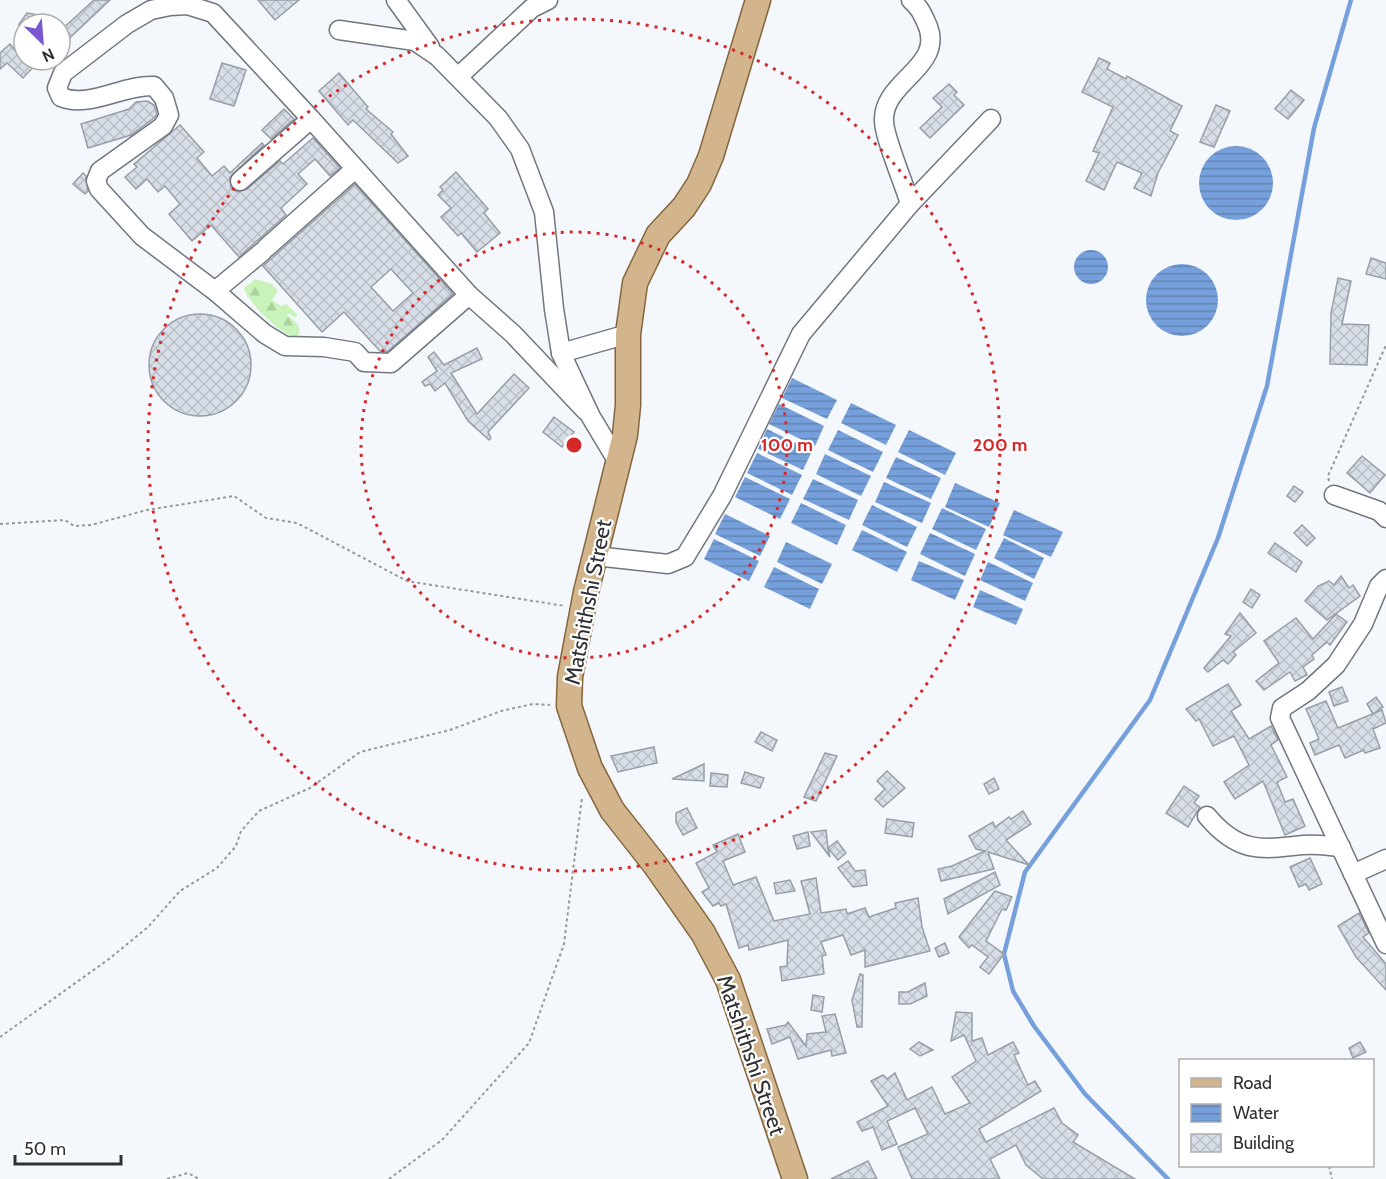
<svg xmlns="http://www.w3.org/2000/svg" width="1386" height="1179" viewBox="0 0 1386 1179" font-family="Cabin,sans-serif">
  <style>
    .forest { fill: url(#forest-firs) }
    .water { fill: url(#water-rules) }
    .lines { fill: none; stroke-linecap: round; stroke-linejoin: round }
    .stream { stroke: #76a0db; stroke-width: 4.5 }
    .building { fill: url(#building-cross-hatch); stroke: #989ea7; stroke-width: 1.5; fill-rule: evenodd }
    .minor-casing { stroke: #71767f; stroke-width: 21 }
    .major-casing { stroke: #85663c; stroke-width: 27 }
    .path { stroke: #95989d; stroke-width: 2; stroke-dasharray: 3 3; stroke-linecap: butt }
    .minor { stroke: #fff; stroke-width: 18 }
    .major { stroke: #d2b58c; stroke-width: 24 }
    .ring { fill: none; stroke: #d62828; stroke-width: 3; stroke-dasharray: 3 6 }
    .labels { text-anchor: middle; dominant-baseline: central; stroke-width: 4.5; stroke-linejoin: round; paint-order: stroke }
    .street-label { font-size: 22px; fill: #2f3135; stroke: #fff }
    .centre { fill: #d62828; stroke: #fff; stroke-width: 3 }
    .ring-label { font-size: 18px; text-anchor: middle; font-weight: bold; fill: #d62828; stroke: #fff; stroke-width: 4.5; stroke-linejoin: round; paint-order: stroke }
  </style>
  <defs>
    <pattern id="forest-firs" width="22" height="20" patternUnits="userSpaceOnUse" patternTransform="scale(1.5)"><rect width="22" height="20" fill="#caf3bb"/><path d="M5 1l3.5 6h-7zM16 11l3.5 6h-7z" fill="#aed1a1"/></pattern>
    <pattern id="water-rules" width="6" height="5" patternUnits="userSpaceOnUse" patternTransform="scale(1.5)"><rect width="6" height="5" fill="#76a0db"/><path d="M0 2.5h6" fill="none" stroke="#6183b2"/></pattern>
    <pattern id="building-cross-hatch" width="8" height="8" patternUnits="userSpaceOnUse" patternTransform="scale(1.5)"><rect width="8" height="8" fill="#d8dee7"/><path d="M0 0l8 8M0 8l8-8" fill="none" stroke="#babfc7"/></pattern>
  </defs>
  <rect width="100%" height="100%" fill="#f4f8fd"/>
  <path class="forest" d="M255,279L272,284L278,291L272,300L281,306L286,304L297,314L296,318L290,314L287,315L298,324L300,332L296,337C281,336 248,303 244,288Z"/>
  <g class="water">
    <circle cx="1236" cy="183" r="37"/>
    <circle cx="1091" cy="267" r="17"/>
    <circle cx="1182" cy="300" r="36"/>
    <path d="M792,378L837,400L827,419L782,398Z"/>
    <path d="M851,403L896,425L886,445L841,423Z"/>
    <path d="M779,404L824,426L815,446L769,424Z"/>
    <path d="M767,429L812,451L803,470L758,449Z"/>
    <path d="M838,430L883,452L873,472L828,450Z"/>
    <path d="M909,430L956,453L945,475L898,452Z"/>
    <path d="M757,453L802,475L792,495L747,473Z"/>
    <path d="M825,454L871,476L861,496L816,474Z"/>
    <path d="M896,457L941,478L931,499L886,478Z"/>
    <path d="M745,477L790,499L780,519L735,497Z"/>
    <path d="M813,479L858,500L849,520L803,499Z"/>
    <path d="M884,482L931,503L922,523L875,502Z"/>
    <path d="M955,483L1000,503L989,527L945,507Z"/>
    <path d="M801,503L846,525L837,545L791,523Z"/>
    <path d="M872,505L917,527L907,547L862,525Z"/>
    <path d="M942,508L986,529L976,550L932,529Z"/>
    <path d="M1014,510L1063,532L1051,557L1003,535Z"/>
    <path d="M725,514L770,536L760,556L715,534Z"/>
    <path d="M862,530L907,552L897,572L852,550Z"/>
    <path d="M930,533L975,554L965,576L920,554Z"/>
    <path d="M1004,538L1044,558L1034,579L994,558Z"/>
    <path d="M714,539L759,561L749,581L704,559Z"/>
    <path d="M786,542L832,564L822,584L777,562Z"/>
    <path d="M919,561L964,580L955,600L911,580Z"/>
    <path d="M988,562L1033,583L1025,601L980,580Z"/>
    <path d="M774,567L819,589L810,609L764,587Z"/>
    <path d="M980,590L1023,609L1016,625L973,607Z"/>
  </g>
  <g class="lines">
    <path class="stream" d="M1168,1179L1085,1094L1034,1026L1013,991L1004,954L1025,872L1150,700L1218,538L1267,386L1314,128L1351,0"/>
  </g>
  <g class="building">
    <path d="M94,0H110L60,47V31Z"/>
    <path d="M258,0H299L275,20Z"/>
    <path d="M27,13L38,15L39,24H19Z"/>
    <path d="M10,44L24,60H40L23,78L7,63L0,69V53Z"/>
    <path d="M1099,58L1110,63L1107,69L1126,79L1127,76L1182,106L1170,131L1178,135L1158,173L1151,196L1134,188L1142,173L1117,162L1104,190L1086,181L1099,153L1093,151L1113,107L1082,92Z"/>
    <path d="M222,63L246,70L234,106L210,99Z"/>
    <path d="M339,73L368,107L366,109L393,132L391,134L408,156L398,163L353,120L348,125L319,91Z"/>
    <path d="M949,84L957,92L954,95L964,105L930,138L920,128L942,107L933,98Z"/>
    <path d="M1291,90L1304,100L1288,119L1275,109Z"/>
    <path d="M147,101L154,105L157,114L154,118L131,135L88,148L81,124L129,109L136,102Z"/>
    <path d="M1216,105L1230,111L1214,147L1200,142Z"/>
    <path d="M284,109L294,119L271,139L262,130Z"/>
    <path d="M180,125L204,152L197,158L212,176L224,166L230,173L262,143L264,145L230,177L231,188L237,192L247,189L280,161L283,164L313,138L340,168L330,176L315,159L298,174L307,184L281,208L286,215L239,257L211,225L192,241L169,214L180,204L165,186L158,192L147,179L136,189L125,177L137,167L134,164Z"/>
    <path d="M456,172L488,209L484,213L500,233L477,252L461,233L458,236L441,217L451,208L438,195L443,190L440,187Z"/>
    <path d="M83,173L86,176L88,191L85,194L73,184Z"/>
    <path d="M355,184L453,294L387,352L380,351L344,312L322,332L263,266ZM391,269L413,293L393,311L371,287Z"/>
    <path d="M1371,258L1386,263V279L1366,274Z"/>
    <path d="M1338,278L1351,281L1342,324L1369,325L1367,365L1330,364L1331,313Z"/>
    <circle cx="200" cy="365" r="51"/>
    <path d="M477,348L482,359L451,373L477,414L514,374L529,388L488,432L491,438L489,440L468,421L445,383L435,391L430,384L425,386L422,382L437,371L428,357L434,352L444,365Z"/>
    <path d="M554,417L574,432L562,447L543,432Z"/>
    <path d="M1362,456L1385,475L1370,493L1347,473Z"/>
    <path d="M1294,486L1303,492L1295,502L1287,496Z"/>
    <path d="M1302,525L1315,538L1307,546L1294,533Z"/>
    <path d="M1275,543L1302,562L1296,572L1268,553Z"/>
    <path d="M1341,576L1349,588L1353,585L1360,596L1327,620L1305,601L1318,586L1329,581L1334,585Z"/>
    <path d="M1251,589L1260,595L1252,608L1243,602Z"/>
    <path d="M1240,613L1256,633L1233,652L1236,655L1228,664L1223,660L1208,672L1204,668L1231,636L1225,634Z"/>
    <path d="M1336,614L1347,622L1330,645L1327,642L1312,655L1314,659L1303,667L1307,675L1295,681L1290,672L1264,690L1256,681L1279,663L1264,641L1296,618L1313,639Z"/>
    <path d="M1228,684L1241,705L1231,711L1249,739L1271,726L1278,740L1271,745L1287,777L1277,782L1285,802L1293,799L1305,826L1285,835L1263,781L1235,799L1224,782L1249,765L1234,736L1213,746L1199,719L1196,721L1186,709Z"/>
    <path d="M1342,687L1348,701L1334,706L1329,692Z"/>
    <path d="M1376,697L1383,707L1373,714L1367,704Z"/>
    <path d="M1326,701L1338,728L1382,710L1386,723L1373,729L1380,748L1365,753L1364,750L1345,758L1339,745L1315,755L1310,743L1319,739L1306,709Z"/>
    <path d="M761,732L777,740L772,751L755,742Z"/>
    <path d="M654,747L657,763L618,772L611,756Z"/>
    <path d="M825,753L837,756L816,801L804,797Z"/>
    <path d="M704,764V781L672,779Z"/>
    <path d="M887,771L905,788L883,807L875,799L885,789L877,781Z"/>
    <path d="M745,772L764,778L760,788L741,783Z"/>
    <path d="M711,773L728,775L727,787L710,786Z"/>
    <path d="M994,778L999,789L989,794L984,784Z"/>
    <path d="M1184,786L1199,796L1194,803L1200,807L1188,827L1166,813Z"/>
    <path d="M687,808L697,828L683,835L676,822V813Z"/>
    <path d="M1023,811L1031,824L1006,840L1029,865L988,852L994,869L941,881L938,869L952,866L985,851L976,849L969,836L993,822L995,827L1009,817L1011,819Z"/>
    <path d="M887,819L914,823L912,837L885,833Z"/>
    <path d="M826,830L828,848L830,857L811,832Z"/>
    <path d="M808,832L810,846L797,849L793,836Z"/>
    <path d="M738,834L745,852L723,861L733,885L756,877L774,921L810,914L801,881L816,878L821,913L846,909L847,914L865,908L869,917L896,908L895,903L918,898L922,927L930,951L865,967V950L851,955L843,935L821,942L826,955L822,956L824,974L782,981L780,967L787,966L788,940L749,950L748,945L739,948L726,904L721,906L719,903L713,906L702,892L709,888L696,863L717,852L713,845Z"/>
    <path d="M837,841L846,853L838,860L828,848Z"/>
    <path d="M1310,858L1322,884L1309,890L1306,884L1299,887L1290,867Z"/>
    <path d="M848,861L855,871L865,870L867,885L853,887L838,868Z"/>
    <path d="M995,872L1000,885L948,914L944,899Z"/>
    <path d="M790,880L795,891L776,894L774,883Z"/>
    <path d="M995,891L1012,897L1006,910L1002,909L986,941L1004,954L989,974L980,967L988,957L972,945L969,948L959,937Z"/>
    <path d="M1359,913L1369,933L1363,937L1386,964V990L1356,957L1338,926Z"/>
    <path d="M945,943L949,953L939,957L935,948Z"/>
    <path d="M860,974L863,975L862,1027H857L852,1000Z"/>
    <path d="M925,983L927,996L910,1004H899V992H908Z"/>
    <path d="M813,995L824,997L822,1012L811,1010Z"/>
    <path d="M956,1012L972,1013V1041L982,1038L988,1055L1013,1042L1019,1053L1014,1055L1028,1085L1035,1081L1041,1091L979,1129L986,1142L1054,1108L1062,1123L1078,1135L1073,1142L1135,1179H1043L1026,1165L1016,1145L990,1159L1000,1179H912L898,1147L928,1134L915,1108L887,1121L897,1144L882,1150L873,1127L862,1131L857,1122L888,1106L871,1081L883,1075L887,1079L895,1073L907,1100L932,1087L945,1114L970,1103L952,1077L976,1061L964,1035L951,1041Z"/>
    <path d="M835,1014L846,1053L832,1056L831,1050L798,1059L790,1037L772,1044L767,1029L786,1025L788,1022L806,1046L807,1034L826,1032L822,1016Z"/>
    <path d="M919,1042L933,1050L920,1056L910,1049Z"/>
    <path d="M1360,1042L1366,1052L1353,1058L1349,1048Z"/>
    <path d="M868,1161L877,1179H831Z"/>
  </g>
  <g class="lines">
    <g class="minor-casing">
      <g id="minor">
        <path d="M396,0L430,47"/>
        <path d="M339,30L415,41L437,56L498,118L520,149L544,212L554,309L561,353L591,417L618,462"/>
        <path d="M459,76L532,8L548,0"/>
        <path d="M311,119L213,13L187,5L170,6L151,10L127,24L63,73L57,88L61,97C89,109 124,84 154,86L164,98L169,115L163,126L100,171L96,181L99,189L142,236L215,291L265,334L285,346L324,347L355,352L364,362L391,363L469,295"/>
        <path d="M240,181L311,119L469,295L513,334L586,411"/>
        <path d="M910,204C905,186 884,137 884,121C882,80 948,67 926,22C922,13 919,7 911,0"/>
        <path d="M266,248L355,169"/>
        <path d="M215,291L262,252"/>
        <path d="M561,353L628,334"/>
        <path d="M1334,495L1379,511L1386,518"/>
        <path d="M595,556L668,564L685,557L722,496L801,334L910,204L991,119"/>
        <path d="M1386,579L1379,586L1363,624L1336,665L1308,691L1282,708L1280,718L1386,944"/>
        <path d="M1207,816C1238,853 1260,850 1303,845C1315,844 1329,846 1341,847"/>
        <path d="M1353,874L1386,859"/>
      </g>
    </g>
    <g class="major-casing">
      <path id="major" d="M758,0L711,156L699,184L684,207L658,235L635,283L628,334V405L625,435L586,592L570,677L569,706L590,768L612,810L656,866L703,933L728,980L795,1179"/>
    </g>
    <g class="path">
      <path d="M1329,481L1328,476L1386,345"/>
      <path d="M0,524L65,520L74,526L91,525L147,510L234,496L266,518L297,523L407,581L565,606"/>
      <path d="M0,1037L109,959L148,927L180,891L217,868L236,846L241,831L259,811L310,788L360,752L450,730L501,711L533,704L550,705"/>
      <path d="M1329,1166L1332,1179"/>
      <path d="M167,1179L188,1173L199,1179"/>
      <path d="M389,1179L442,1140L529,1043L564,944L582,797"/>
    </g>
    <use href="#minor" class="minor"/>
    <use href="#major" class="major"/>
  </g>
  <g class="ring">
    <circle cx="574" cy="445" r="213"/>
    <circle cx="574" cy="445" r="426"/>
  </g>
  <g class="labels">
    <g class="street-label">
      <text transform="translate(588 602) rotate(-79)">Matshithshi Street</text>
      <text transform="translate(751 1055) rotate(71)">Matshithshi Street</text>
    </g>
  </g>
  <circle cx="574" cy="445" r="9" class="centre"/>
  <g class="ring-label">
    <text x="787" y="451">100 m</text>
    <text x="1000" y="451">200 m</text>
  </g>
  <rect x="1179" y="1059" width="195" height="108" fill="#ffffff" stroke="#acadae" stroke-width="1.5"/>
  <rect x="1191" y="1078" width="30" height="9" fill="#d2b58c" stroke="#acadae" stroke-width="1.5"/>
  <text x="1233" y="1089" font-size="18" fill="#2f3135">Road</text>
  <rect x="1191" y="1104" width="30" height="18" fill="url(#water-rules)" stroke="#acadae" stroke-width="1.5"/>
  <text x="1233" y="1119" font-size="18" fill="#2f3135">Water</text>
  <rect x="1191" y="1134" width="30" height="18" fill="url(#building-cross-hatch)" stroke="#acadae" stroke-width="1.5"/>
  <text x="1233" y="1149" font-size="18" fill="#2f3135">Building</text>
  <g transform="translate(42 42) rotate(155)"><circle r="28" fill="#ffffff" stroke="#acadae" stroke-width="1.5"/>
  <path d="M0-4.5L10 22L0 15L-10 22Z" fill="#7857d1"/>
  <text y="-9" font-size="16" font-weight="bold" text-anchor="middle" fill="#2f3135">N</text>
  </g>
  <path d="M15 1155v9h106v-9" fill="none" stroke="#2f3135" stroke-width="3"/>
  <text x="24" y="1155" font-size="18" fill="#2f3135" stroke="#ffffff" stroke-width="4.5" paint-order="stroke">50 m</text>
</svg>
